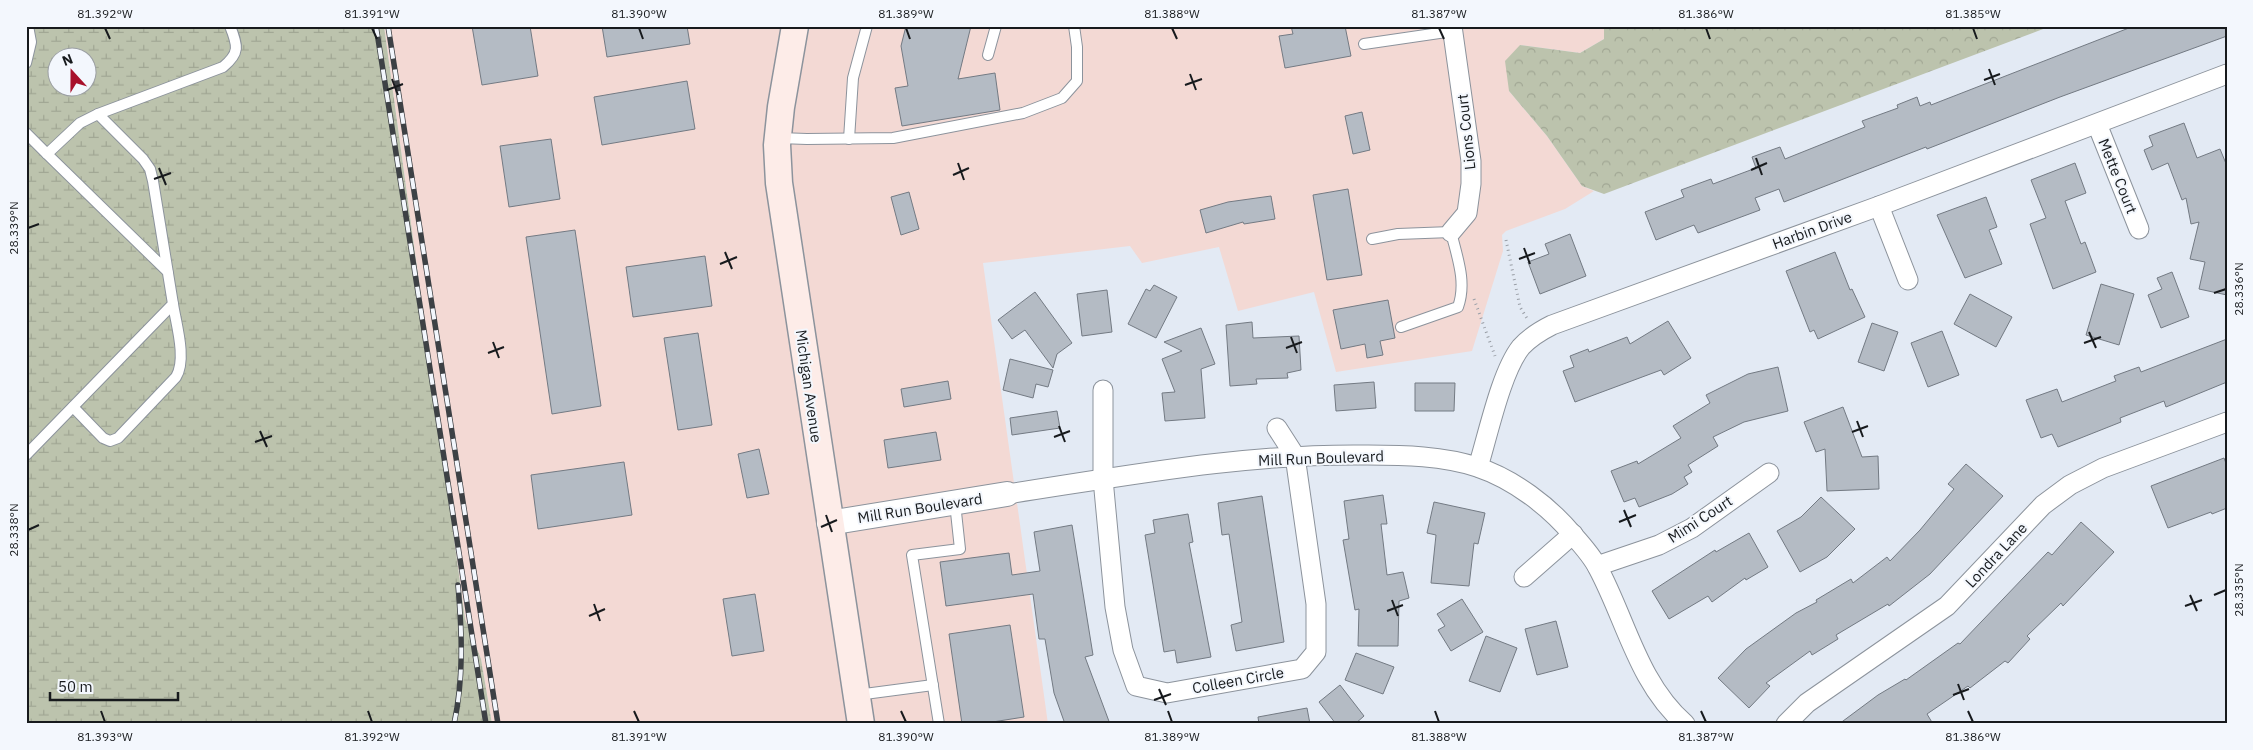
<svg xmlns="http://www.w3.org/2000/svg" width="2253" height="750" viewBox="0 0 2253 750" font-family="'IBM Plex Sans',sans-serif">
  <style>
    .commercial { fill: #f3d9d4 }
    .forest { fill: url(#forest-crowns) }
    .wetland { fill: url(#wetland-marsh); fill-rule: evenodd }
    .building { fill: #b4bbc4; stroke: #737a83 }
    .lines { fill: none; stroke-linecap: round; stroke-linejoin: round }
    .service-casing { stroke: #8c939c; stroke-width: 12 }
    .minor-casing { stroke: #8c939c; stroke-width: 21 }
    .tertiary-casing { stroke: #8c939c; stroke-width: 26 }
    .secondary-casing { stroke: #8c939c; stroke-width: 29 }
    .path { stroke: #9a9fa7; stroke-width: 3; stroke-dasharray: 1 4; stroke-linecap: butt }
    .service { stroke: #fff; stroke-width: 10 }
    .minor { stroke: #fff; stroke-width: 19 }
    .tertiary { stroke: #fff; stroke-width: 24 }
    .secondary { stroke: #fdece8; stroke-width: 26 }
    .rail-casing { stroke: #3d4145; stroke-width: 5.5 }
    .rail { stroke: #f3f7fd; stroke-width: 4; stroke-dasharray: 11; stroke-linecap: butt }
    .ticks { fill: none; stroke: #171a1d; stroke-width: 2 }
    .labels { text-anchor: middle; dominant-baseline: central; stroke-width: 4; stroke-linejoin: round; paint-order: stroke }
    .street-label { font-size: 15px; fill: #171a1d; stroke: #f3f7fd }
    .neatline { fill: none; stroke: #171a1d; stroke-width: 2 }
    .ticks-label { font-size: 12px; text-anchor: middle; fill: #171a1d }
  </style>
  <defs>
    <pattern id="forest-crowns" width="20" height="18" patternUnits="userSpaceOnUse" patternTransform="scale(1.25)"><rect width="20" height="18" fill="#bcc3ad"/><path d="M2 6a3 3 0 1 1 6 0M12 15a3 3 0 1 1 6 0" fill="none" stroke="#a1a794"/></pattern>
    <pattern id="wetland-marsh" width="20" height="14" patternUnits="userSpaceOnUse" patternTransform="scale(1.25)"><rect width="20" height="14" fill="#bcc3ad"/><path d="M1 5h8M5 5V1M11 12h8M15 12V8" fill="none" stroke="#a1a794"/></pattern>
  </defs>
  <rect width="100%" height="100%" fill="#e3eaf4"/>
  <g class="commercial">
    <path d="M384,26H786L772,104L852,724H492L481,659L465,619Z"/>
    <path d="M811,26H1444L1462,161V183L1458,208L1439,232L1452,245L1474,220L1461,26H1604V39L1580,53L1520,45L1509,91L1547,136L1582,186L1594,191L1565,209L1506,231L1502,235L1503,251L1472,351L1336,372L1314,292L1238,311L1219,247L1142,263L1130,246L983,263L1014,483L836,512L786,146L799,52Z"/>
    <path d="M1017,503L1048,724H870L839,531Z"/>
  </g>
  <path class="forest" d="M1604,26H2051L1604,194L1582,186L1547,136L1509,91L1505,61L1520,45L1580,53L1604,39Z"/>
  <path class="wetland" d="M26,26H384L465,619L481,659L492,724H26ZM58,58H88V88H58Z"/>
  <g class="building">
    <path d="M472,26H530L538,76L482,85Z"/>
    <path d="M602,26H687L690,44L607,57Z"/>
    <path d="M906,26H971L958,79L995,73L1000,110L902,126L895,88L908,86L901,46Z"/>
    <path d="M1291,26H1345L1351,56L1285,68L1279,36L1293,34Z"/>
    <path d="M2134,26H2227V36L2060,97L1927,149L1926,147L1784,202L1779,189L1755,198L1760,210L1698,233L1694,225L1656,240L1645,212L1684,197L1681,190L1711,179L1713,184L1756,168L1752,157L1780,147L1785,159L1865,127L1862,121L1898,108L1897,105L1917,97L1920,106L1930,102L1931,105Z"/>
    <path d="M687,81L695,129L602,145L594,97Z"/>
    <path d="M1362,112L1370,150L1353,154L1345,116Z"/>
    <path d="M2184,123L2197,158L2220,149L2227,166V295L2199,289L2205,262L2190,259L2199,222L2191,224L2186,198L2182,200L2168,163L2152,170L2144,150L2153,146L2149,136Z"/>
    <path d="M551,139L560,199L509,207L500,146Z"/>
    <path d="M2075,163L2086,193L2065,201L2081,244L2085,242L2096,272L2053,289L2030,224L2046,218L2031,180Z"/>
    <path d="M1348,189L1362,275L1327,280L1313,195Z"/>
    <path d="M909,192L919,229L901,235L891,197Z"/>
    <path d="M1271,196L1275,219L1244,224L1243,222L1206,233L1200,210L1228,202Z"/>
    <path d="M1986,197L1997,227L1989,230L2002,264L1965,278L1937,215Z"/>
    <path d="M575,230L601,406L552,414L526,237Z"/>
    <path d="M1570,234L1586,276L1540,294L1528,262L1549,254L1545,244Z"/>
    <path d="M1835,252L1850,290L1852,289L1865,317L1818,339L1814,330L1810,332L1786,271Z"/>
    <path d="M705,256L712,306L633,317L626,267Z"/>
    <path d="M2172,272L2189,317L2161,328L2148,295L2162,289L2157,278Z"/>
    <path d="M2101,284L2134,294L2119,345L2086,335Z"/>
    <path d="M1154,285L1177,297L1156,338L1128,324L1146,289L1150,291Z"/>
    <path d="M1107,290L1112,332L1082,336L1077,294Z"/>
    <path d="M1035,292L1072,343L1057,354L1053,368L1025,330L1012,339L998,320Z"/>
    <path d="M1970,294L2012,317L1996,347L1954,324Z"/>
    <path d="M1388,300L1395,338L1380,341L1383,355L1367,358L1365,344L1341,349L1333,310Z"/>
    <path d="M1668,321L1691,358L1664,375L1661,370L1575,402L1563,371L1574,367L1570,356L1588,349L1589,352L1627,337L1630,344Z"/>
    <path d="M1252,322L1253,338L1299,336L1301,370L1287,373L1288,378L1256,379L1257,384L1230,386L1226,325Z"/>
    <path d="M1872,323L1898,332L1884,371L1858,362Z"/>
    <path d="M1201,328L1215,364L1201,369L1205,418L1165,421L1162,393L1175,392L1162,359L1182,351L1164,342Z"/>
    <path d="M1942,331L1959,375L1928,387L1911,343Z"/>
    <path d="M698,333L712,425L678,430L664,338Z"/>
    <path d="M2227,339V382L2166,407L2164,401L2120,418L2121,422L2058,447L2052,434L2041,438L2026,400L2057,389L2062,402L2116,381L2114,376L2139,367L2141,372Z"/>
    <path d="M1010,359L1053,370L1048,387L1036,384L1033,398L1003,390Z"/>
    <path d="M1778,367L1788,411L1744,422L1713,437L1718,446L1688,465L1692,472L1684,477L1688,484L1672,494L1639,507L1635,498L1624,502L1611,471L1637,461L1638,464L1681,438L1673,426L1710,403L1706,395L1748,374Z"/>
    <path d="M948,381L951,399L904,407L901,389Z"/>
    <path d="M1374,382L1376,408L1336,411L1334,385Z"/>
    <path d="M1415,383H1455L1454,411H1415Z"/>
    <path d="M1843,407L1862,457L1878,456L1879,489L1827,491L1825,449L1816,452L1804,422Z"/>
    <path d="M1057,411L1060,428L1012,435L1010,418Z"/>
    <path d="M936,432L941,460L888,468L884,440Z"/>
    <path d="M759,449L769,494L747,498L738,454Z"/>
    <path d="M2224,458L2227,466V508L2212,514L2211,512L2168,528L2151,486Z"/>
    <path d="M624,462L632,515L538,529L531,475Z"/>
    <path d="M1966,464L2003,496L1930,574L1889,606L1888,604L1836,635L1838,639L1812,655L1810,651L1766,683L1770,686L1749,708L1718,678L1746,649L1796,613L1817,602L1816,600L1851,579L1853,583L1887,557L1890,561L1920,530L1954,489L1948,484Z"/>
    <path d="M1383,495L1387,524H1381L1387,575L1403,572L1409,598L1399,601L1398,646H1358L1359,609L1355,610L1343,540L1349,539L1344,501Z"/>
    <path d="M1262,496L1284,642L1236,651L1231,625L1242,622L1229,534L1222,535L1218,503Z"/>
    <path d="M1821,497L1855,529L1827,557L1800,572L1777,531L1801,517Z"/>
    <path d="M1434,502L1485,513L1478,544L1474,543L1469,586L1431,583L1436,535L1427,533Z"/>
    <path d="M1188,514L1193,542L1189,543L1211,657L1177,663L1175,650L1164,652L1145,535L1155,533L1153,520Z"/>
    <path d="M2081,522L2114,552L2063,606L2061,603L2027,636L2030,639L2008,663L2005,661L1970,688L1968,686L1927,714L1933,724H1839L1878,695L1905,679L1906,680L1958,643L1960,644L2048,552L2052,555Z"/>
    <path d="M1072,525L1093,655L1085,657L1110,724H1065L1054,693L1045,639H1039L1033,594L946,606L940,562L1009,553L1012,575L1040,571L1034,532Z"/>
    <path d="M1749,533L1768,567L1746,580L1745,578L1712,602L1708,596L1669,619L1652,591L1715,550L1716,552Z"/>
    <path d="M755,594L764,651L732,656L723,599Z"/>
    <path d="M1462,599L1483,632L1451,651L1438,630L1445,626L1437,614Z"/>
    <path d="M1556,621L1568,667L1537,675L1525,629Z"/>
    <path d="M1010,625L1024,717L980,724H962L949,634Z"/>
    <path d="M1486,636L1517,648L1500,692L1469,681Z"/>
    <path d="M1356,653L1394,667L1383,694L1345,680Z"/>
    <path d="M1340,685L1364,716L1355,724H1336L1319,702Z"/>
    <path d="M1307,708L1310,724H1259L1258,717Z"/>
  </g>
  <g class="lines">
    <g class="service-casing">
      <g id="service">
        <path d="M1364,44L1453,31"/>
        <path d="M988,55L996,26"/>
        <path d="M26,63L31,42L28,26"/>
        <path d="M98,114L223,67C240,53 238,46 230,26"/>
        <path d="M26,133L47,154"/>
        <path d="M779,138L807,139L893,138L1023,113L1062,98L1077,81V47L1074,26"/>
        <path d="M849,139L853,78L867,26"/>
        <path d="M1372,239L1398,234L1451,232C1457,257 1467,282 1458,307L1401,327"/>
        <path d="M73,407L103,438L110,441L118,438L176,377C187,359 176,324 173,304"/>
        <path d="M26,455L173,304L153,181L150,169L143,159L98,114L80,123L47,154L168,272"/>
        <path d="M857,695L933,685"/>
        <path d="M939,724L912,555L960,549L955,503"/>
      </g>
    </g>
    <g class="minor-casing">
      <g id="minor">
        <path d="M2097,124L2139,229"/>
        <path d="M1879,206L1908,280"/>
        <path d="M1451,232L1467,213L1471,184V161L1452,26"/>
        <path d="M1103,390V479L1115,607L1123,650L1136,686L1167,693L1302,669L1316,652V604L1295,456L1277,428"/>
        <path d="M1478,467C1488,435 1501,372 1521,347C1530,337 1540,331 1552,325L1879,206L2227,74"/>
        <path d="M1007,494C1126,476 1247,453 1368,455C1404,455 1443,456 1477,467C1513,479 1549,506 1573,535C1582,545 1592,556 1598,568C1626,620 1638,683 1685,724"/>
        <path d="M1597,566L1659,545L1692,528L1769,473"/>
        <path d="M1524,577L1573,534"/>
        <path d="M1786,724L1807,703L1947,606L2043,505L2070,485L2103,468L2227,422"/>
      </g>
    </g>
    <g class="tertiary-casing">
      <path id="tertiary" d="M829,523L1007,494"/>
    </g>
    <g class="secondary-casing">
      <path id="secondary" d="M795,26L781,107L777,145L779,183L861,724"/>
    </g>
    <g class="path">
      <path d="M1506,240L1520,307L1528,320"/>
      <path d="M1474,299L1495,356"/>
    </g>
    <use href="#service" class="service"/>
    <use href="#minor" class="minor"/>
    <use href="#tertiary" class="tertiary"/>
    <use href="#secondary" class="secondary"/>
    <g class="rail-casing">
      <g id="rail">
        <path d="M376,26L486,724"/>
        <path d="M388,26L498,724"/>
        <path d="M454,724C464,678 462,632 458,585"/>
      </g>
    </g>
    <use href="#rail" class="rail"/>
  </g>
  <path class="ticks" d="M105,28L110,39M372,28L377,39M639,28L643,39M906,28L910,39M1172,28L1177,39M1439,28L1444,39M1706,28L1710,39M1973,28L1977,39M1989,69L1995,85M1190,74L1196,90M392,79L398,95M1984,80L2000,74M1185,85L1202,79M387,90L403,84M1756,158L1762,175M958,163L964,180M159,168L166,185M1751,170L1767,163M953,175L969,168M154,179L171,173M28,228L39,224M1524,248L1530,264M725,252L732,269M1519,259L1535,253M720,264L737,257M2214,293L2226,289M2089,332L2096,348M1291,337L1297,353M493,342L499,358M2084,343L2101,337M1286,348L1302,342M488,353L504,347M1857,421L1863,437M1059,426L1065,442M260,431L267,447M1852,432L1868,426M1054,437L1070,431M255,442L272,436M1624,510L1631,527M826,515L832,532M1619,522L1636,515M821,527L837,520M28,530L39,525M2190,595L2197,611M2214,595L2226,590M1392,600L1398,616M594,604L600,621M2185,606L2202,600M1387,611L1403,605M589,616L605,609M1958,684L1964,700M1159,689L1166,705M1953,695L1969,689M1154,700L1171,694M101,711L105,722M368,711L372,722M634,711L639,722M901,711L906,722M1168,711L1172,722M1435,711L1439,722M1701,711L1706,722M1968,711L1973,722"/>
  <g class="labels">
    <g class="street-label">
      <text transform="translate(1466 132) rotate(-96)">Lions Court</text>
      <text transform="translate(2118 176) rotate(68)">Mette Court</text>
      <text transform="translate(1812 230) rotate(-20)">Harbin Drive</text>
      <text transform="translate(809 386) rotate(82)">Michigan Avenue</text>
      <text transform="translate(1321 458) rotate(-2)">Mill Run Boulevard</text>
      <text transform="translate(920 508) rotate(-9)">Mill Run Boulevard</text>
      <text transform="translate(1700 519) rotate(-33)">Mimi Court</text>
      <text transform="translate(1996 555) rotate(-47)">Londra Lane</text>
      <text transform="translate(1238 680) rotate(-10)">Colleen Circle</text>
    </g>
  </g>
  <rect width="2253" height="750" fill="none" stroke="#f3f7fd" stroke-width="55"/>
  <g transform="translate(72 72) rotate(339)"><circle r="24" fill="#f3f7fd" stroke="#9b9fa3"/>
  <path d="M0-4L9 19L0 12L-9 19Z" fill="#a8102b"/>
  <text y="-8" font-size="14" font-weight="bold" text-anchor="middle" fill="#171a1d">N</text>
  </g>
  <path d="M50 692v8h128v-8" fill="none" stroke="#171a1d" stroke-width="2.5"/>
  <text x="58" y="692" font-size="15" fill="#171a1d" stroke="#f3f7fd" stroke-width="4" paint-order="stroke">50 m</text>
  <rect x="28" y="28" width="2198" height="694" class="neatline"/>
  <g class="ticks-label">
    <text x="105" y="18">81.392°W</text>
    <text x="372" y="18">81.391°W</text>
    <text x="639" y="18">81.390°W</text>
    <text x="906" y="18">81.389°W</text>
    <text x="1172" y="18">81.388°W</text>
    <text x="1439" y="18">81.387°W</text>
    <text x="1706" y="18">81.386°W</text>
    <text x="1973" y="18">81.385°W</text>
    <text transform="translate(14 228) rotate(-90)" y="4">28.339°N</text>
    <text transform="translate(2239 289) rotate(-90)" y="4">28.336°N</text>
    <text transform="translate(14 530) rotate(-90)" y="4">28.338°N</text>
    <text transform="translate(2239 590) rotate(-90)" y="4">28.335°N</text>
    <text x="105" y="741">81.393°W</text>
    <text x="372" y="741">81.392°W</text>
    <text x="639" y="741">81.391°W</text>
    <text x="906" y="741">81.390°W</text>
    <text x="1172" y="741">81.389°W</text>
    <text x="1439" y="741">81.388°W</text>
    <text x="1706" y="741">81.387°W</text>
    <text x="1973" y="741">81.386°W</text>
  </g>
</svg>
